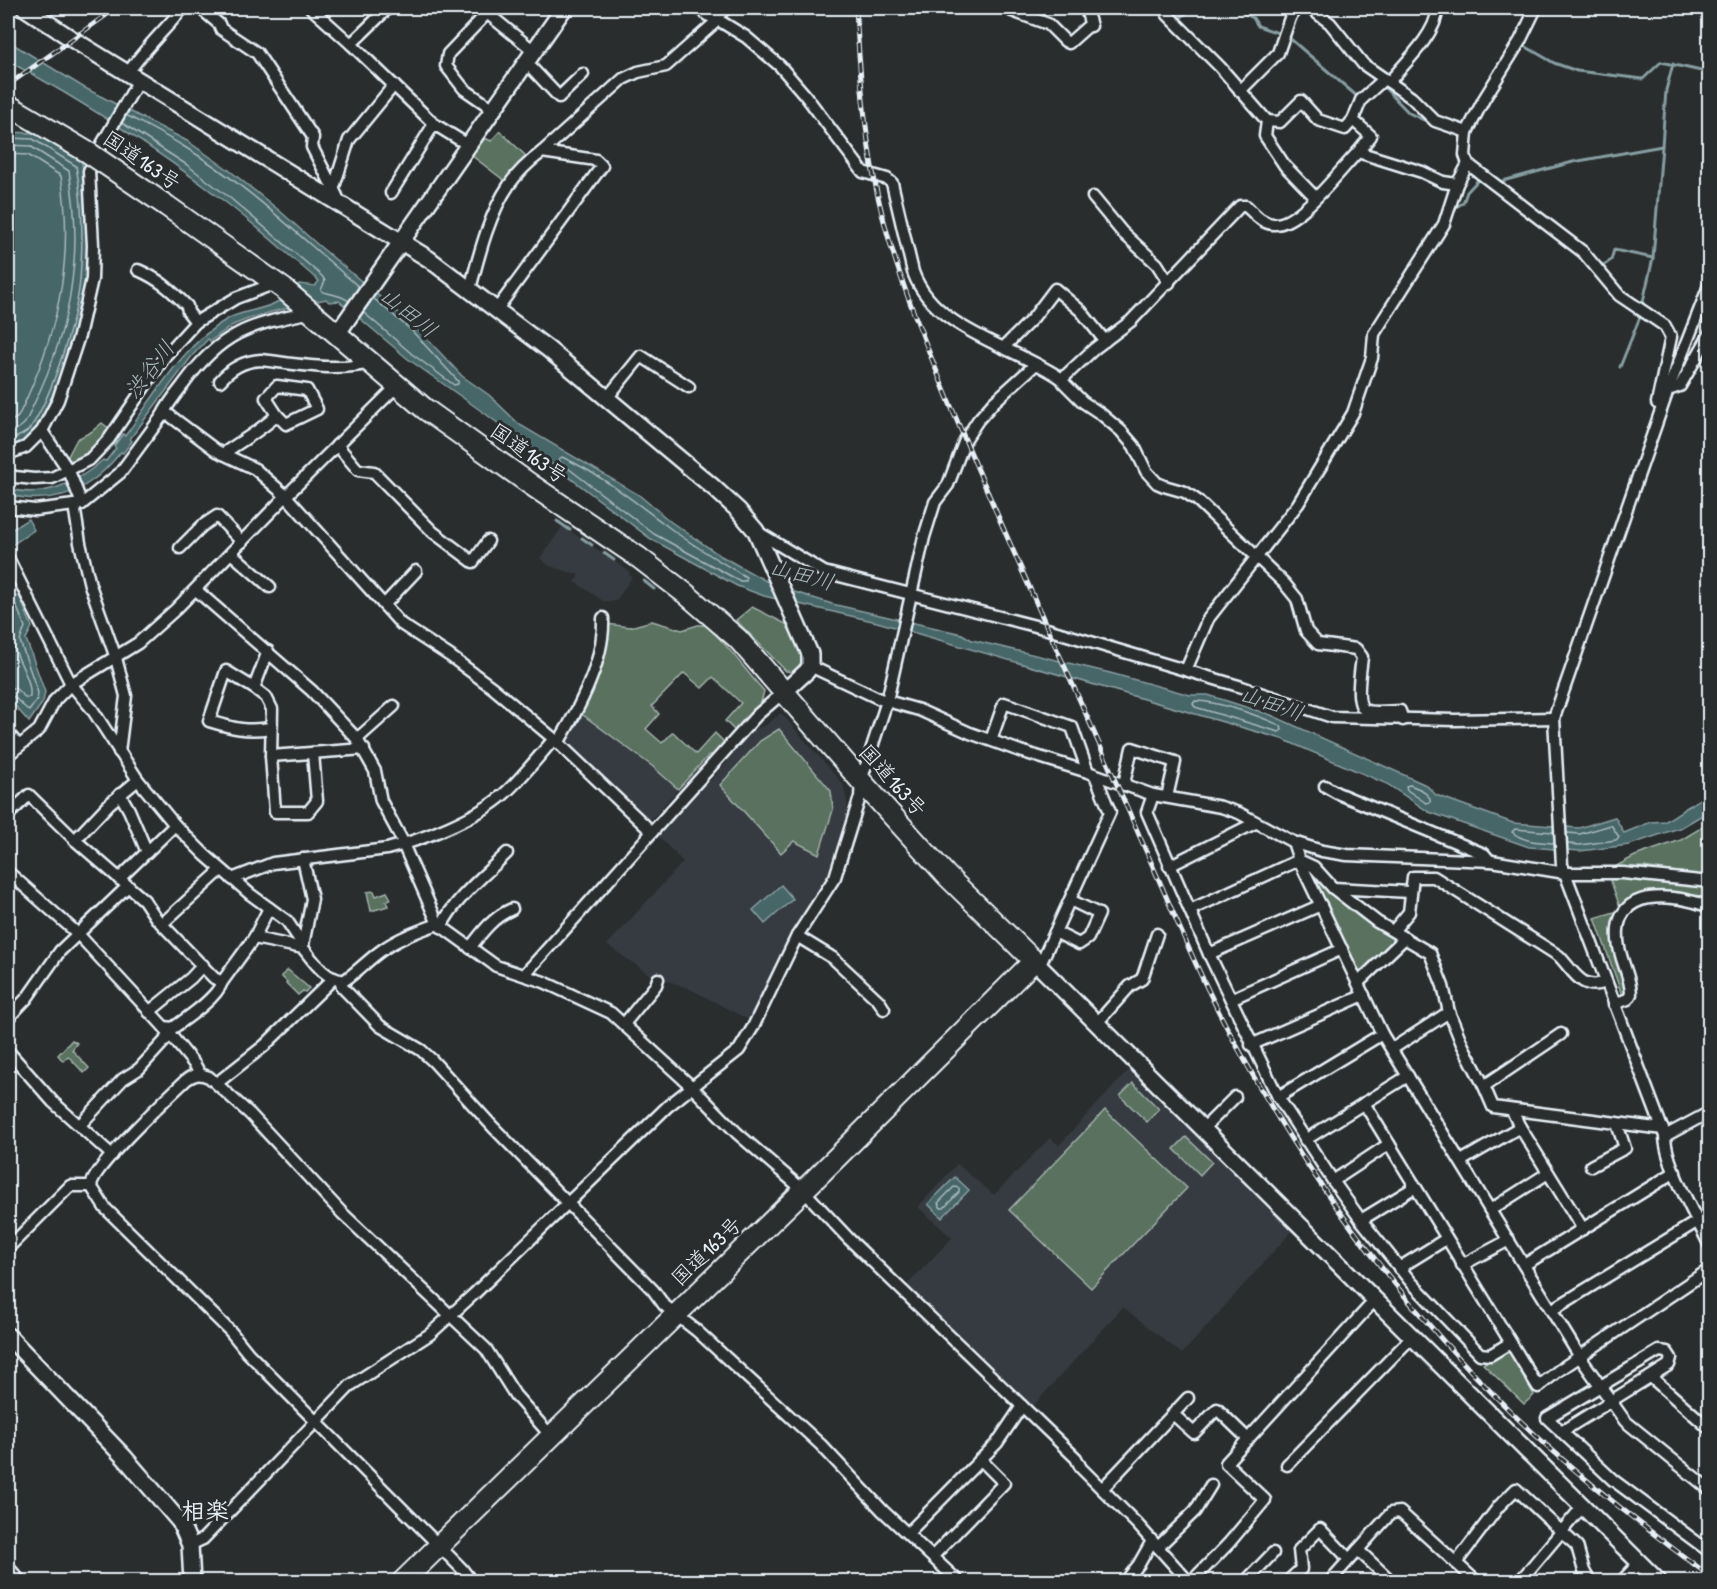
<svg xmlns="http://www.w3.org/2000/svg" width="1717" height="1589" viewBox="0 0 1717 1589" font-family="'Patrick Hand','Klee One',sans-serif">
  <style>
    .built { fill: #363b41 }
    .green { fill: #5a715e; stroke: #a1b1ab; stroke-width: 1.5 }
    .water { fill: #476668; stroke: #879ea2; stroke-width: 1.5 }
    .lines { fill: none; stroke-linecap: round; stroke-linejoin: round }
    .shore { stroke: #a8b9be; stroke-width: 1.5 }
    .stream { stroke: #879ea2; stroke-width: 3 }
    .street-casing { stroke: #e8f1f8; stroke-width: 15 }
    .secondary-casing { stroke: #e8f1f8; stroke-width: 20 }
    .highway-casing { stroke: #e8f1f8; stroke-width: 24 }
    .street { stroke: #2a2d2e; stroke-width: 10 }
    .secondary { stroke: #2a2d2e; stroke-width: 15 }
    .highway { stroke: #2a2d2e; stroke-width: 20 }
    .rail-casing { stroke: #e8f1f8; stroke-width: 5 }
    .rail { stroke: #2a2d2e; stroke-width: 3; stroke-dasharray: 9; stroke-linecap: butt }
    .highway-bridge-casing { stroke: #e8f1f8; stroke-width: 24; stroke-linecap: butt }
    .highway-bridge { stroke: #2a2d2e; stroke-width: 20 }
    .labels { text-anchor: middle; dominant-baseline: central; stroke-width: 6; stroke-linejoin: round; paint-order: stroke }
    .street-label { font-size: 21px; fill: #e8f1f8; stroke: #2a2d2e }
    .water-label { font-size: 22px; font-style: italic; fill: #a8b9be; stroke: #2a2d2e }
    .quarter-label { font-size: 24px; font-weight: bold; fill: #e8f1f8; stroke: #2a2d2e }
  </style>
  <rect width="100%" height="100%" fill="#2a2d2e"/>
  <filter id="ink" filterUnits="userSpaceOnUse"><feTurbulence type="fractalNoise" baseFrequency=".0167" numOctaves="2"/><feDisplacementMap in="SourceGraphic" scale="12" xChannelSelector="R" yChannelSelector="G"/><feConvolveMatrix kernelMatrix="1 2 1 2 8 2 1 2 1" color-interpolation-filters="sRGB"/></filter>
  <g filter="url(#ink)">
    <g class="built">
      <path d="M563,526L630,572L629,575L632,577L616,601H603L575,582L579,575L549,566L540,558Z"/>
      <path d="M580,713L652,766L678,789L653,817L648,821L565,744L564,739Z"/>
      <path d="M781,713L843,784L847,801V813L827,876L783,952H781L751,1021L688,988L650,975L607,945L683,862L657,835L706,781H710L727,762V758L754,729L766,725Z"/>
      <path d="M1130,1069L1292,1231L1182,1354L1123,1307L1031,1408L904,1288L952,1238L918,1207L957,1164L994,1195L1050,1138L1059,1145Z"/>
    </g>
    <g class="green">
      <path d="M500,131L526,156L505,181L471,155L483,137L491,141Z"/>
      <path d="M102,423L111,430L97,449L72,468L67,458L77,439L91,432Z"/>
      <path d="M752,607L792,627L803,656L801,663L793,672L786,671L736,620Z"/>
      <path d="M652,621L682,630L698,625H706C728,645 744,669 764,691L760,707L736,732L725,721L741,703L713,677L702,688L684,673L652,706L659,714L646,729L662,743L673,732L696,754L715,733L725,743L713,755H709L678,789L652,766L579,712L607,624L630,627Z"/>
      <path d="M779,729L831,791L833,810L819,854L794,841L781,853L720,785L760,741Z"/>
      <path d="M1709,823V877L1644,867L1613,868L1635,856L1681,840Z"/>
      <path d="M1312,870C1334,895 1361,925 1392,935L1394,942L1364,972L1358,969L1311,873Z"/>
      <path d="M1609,876L1709,887V902C1701,898 1691,897 1683,895C1652,888 1620,890 1613,928C1609,948 1621,973 1626,992L1622,995L1595,918L1621,910Z"/>
      <path d="M374,891L376,896L387,892L391,899L386,901L388,906L371,911L367,892Z"/>
      <path d="M288,970L309,988L305,992L303,991L298,995L286,983L287,982L281,976Z"/>
      <path d="M72,1040L77,1043L72,1050L89,1068L84,1073L68,1056L63,1061L58,1055Z"/>
      <path d="M1133,1083L1159,1109L1147,1122L1120,1096Z"/>
      <path d="M1105,1110L1187,1188L1091,1288L1009,1210Z"/>
      <path d="M1186,1137L1212,1162L1200,1175L1174,1149Z"/>
      <path d="M1505,1351L1510,1353L1534,1395L1524,1404L1483,1364Z"/>
    </g>
    <g class="water">
      <path d="M8,41L83,87L187,141L229,170L281,212L318,245L416,327L462,376L489,395L520,425L639,495L671,522L721,556L773,585L832,604L962,634L972,640L1110,673L1190,695H1208L1271,715L1426,785L1436,795L1513,823L1579,828L1615,817L1624,833L1651,822L1666,821L1709,793V811L1682,827L1629,845L1580,851L1529,847L1429,812L1387,784L1282,739L877,622L764,596L737,586L651,539L487,415L408,359L339,301L329,302L326,299L271,312L248,319L233,325L210,341L208,339L192,356L130,439L132,441L123,453L121,452C112,463 102,474 90,482C69,498 33,503 8,494V488C42,500 78,482 103,460L106,461L116,448L114,446L123,434L125,436C156,394 183,344 229,318C244,310 264,310 277,302C285,297 292,290 299,284L315,286L319,281C287,254 257,226 224,201C156,149 83,101 8,61Z"/>
      <path d="M8,132L34,133L82,162C86,202 89,241 86,281C83,321 63,375 45,411C42,418 40,426 35,432C29,440 17,444 8,446Z"/>
      <path d="M28,519L34,530L9,547L8,544V532Z"/>
      <path d="M19,595L32,627L26,639L45,692L43,702L29,722L8,698V601Z"/>
      <path d="M781,885L793,899L765,924L753,910Z"/>
      <path d="M955,1177L969,1190L942,1218L928,1204Z"/>
    </g>
    <g class="lines">
      <g class="shore">
        <path d="M126,115C145,125 165,135 183,146C247,184 302,239 359,287"/>
        <path d="M122,123L187,165L230,198L322,276L325,281L321,290L323,292C332,294 341,295 349,301"/>
        <path d="M8,138L33,139L76,166C83,203 83,243 80,280C77,317 52,396 31,427C26,434 16,438 8,440"/>
        <path d="M8,145L30,146L69,171C75,206 77,245 72,281C67,324 51,369 32,408C30,413 27,420 24,424C20,428 13,431 8,432"/>
        <path d="M8,154L28,155L61,176C75,263 56,339 18,417L8,423"/>
        <path d="M363,312L412,354L454,385L458,384V381L412,331L373,298"/>
        <path d="M562,457C600,474 634,501 667,526C692,545 719,561 746,577V581H740L654,534L560,462L559,459Z"/>
        <path d="M8,605H16L25,627L20,641L38,693L37,700L29,711L14,697L8,695"/>
        <path d="M8,613L12,614C20,633 11,629 13,642C16,660 32,678 30,697L26,698L16,689L8,687"/>
        <path d="M1195,701C1218,701 1260,716 1281,726L1282,730L1279,732L1195,707L1193,704Z"/>
        <path d="M1410,785L1422,790L1430,798V802L1426,803L1407,790L1406,786Z"/>
        <path d="M1553,832L1515,829L1512,832C1523,842 1540,842 1554,843"/>
        <path d="M1567,833L1580,834L1611,825L1619,837L1616,840L1580,845L1568,844"/>
        <path d="M954,1187L959,1188V1192L944,1208H941L938,1203Z"/>
      </g>
      <g class="stream">
        <path d="M1234,8L1253,18L1258,26L1281,34"/>
        <path d="M1178,20L1192,8"/>
        <path d="M1287,36L1359,98"/>
        <path d="M1523,45L1554,63L1577,71L1643,79L1661,62L1710,73"/>
        <path d="M1384,87L1409,113L1432,124"/>
        <path d="M1499,182L1573,162L1662,146L1666,90L1673,64"/>
        <path d="M1454,208L1463,203L1467,192L1480,178"/>
        <path d="M1598,263L1604,265L1611,260L1614,250L1653,258L1662,146"/>
        <path d="M1642,306L1653,258"/>
        <path d="M1620,367L1640,317"/>
        <path d="M557,521L570,530"/>
        <path d="M582,538L592,545"/>
        <path d="M604,553L614,560"/>
        <path d="M644,581L654,589"/>
      </g>
      <g class="street-casing">
        <g id="street">
          <path d="M200,8L219,24L221,29L257,53L313,137L312,147L337,196L336,201"/>
          <path d="M311,8L351,44L388,8"/>
          <path d="M492,8L448,54L446,66L464,89L493,109"/>
          <path d="M700,8L707,15L715,18L746,37L780,66L805,95L863,172L887,179L892,183L913,272C934,331 1015,346 1062,379L1064,383L1083,402L1101,414L1121,431L1134,446L1146,471L1157,483L1164,486L1185,492L1198,501L1284,583L1297,599L1306,631L1318,644L1356,649L1362,657C1361,668 1354,704 1365,710C1373,714 1390,711 1400,711L1403,720"/>
          <path d="M1013,8L1012,11L1048,24L1065,41L1069,43L1087,27L1091,26L1086,9L1082,8"/>
          <path d="M1164,8L1168,15L1220,67L1267,121L1265,136L1285,166L1315,197"/>
          <path d="M1310,8L1330,23L1363,64L1412,98L1435,121L1467,132"/>
          <path d="M1536,8L1520,41L1484,99L1467,132L1465,155L1468,164L1583,252L1619,295L1665,326L1671,337L1657,403"/>
          <path d="M487,13L534,51"/>
          <path d="M715,18L726,8"/>
          <path d="M351,44L434,124L468,145"/>
          <path d="M526,62L559,97L583,74"/>
          <path d="M128,73C144,49 165,30 183,8"/>
          <path d="M1389,82C1403,65 1436,34 1437,11"/>
          <path d="M1240,91L1278,53L1290,18L1296,8"/>
          <path d="M1353,120L1371,136L1358,152"/>
          <path d="M1267,121L1280,122L1301,101L1318,120L1345,129L1353,120L1361,100L1384,79"/>
          <path d="M542,152L623,79L638,72L666,66L718,20"/>
          <path d="M333,190L349,140L394,85"/>
          <path d="M391,193L434,124"/>
          <path d="M1093,197L1122,232L1157,264L1169,283"/>
          <path d="M138,270C159,279 171,290 187,306L188,312L196,322"/>
          <path d="M1710,283L1668,390L1554,718L1562,865L1665,1136C1665,1164 1697,1219 1710,1246"/>
          <path d="M470,289C479,255 489,214 509,185C518,172 530,161 542,152L596,160L602,166L497,309"/>
          <path d="M1004,347L1033,318L1055,289L1081,311L1105,341"/>
          <path d="M1062,379L1094,349L1131,321L1240,206H1246C1254,213 1261,223 1273,224C1298,227 1340,170 1358,152L1422,172L1443,182L1457,184"/>
          <path d="M220,381C231,368 243,361 261,360C298,364 334,372 371,363"/>
          <path d="M277,386L307,390L317,409L286,424L277,415L266,398Z"/>
          <path d="M1668,390L1680,386L1710,334"/>
          <path d="M607,398L641,356L689,387"/>
          <path d="M162,416C167,405 175,395 183,385C222,331 249,325 312,312"/>
          <path d="M42,431L69,471L82,504"/>
          <path d="M337,445L358,470L374,472L433,532L473,562L488,541"/>
          <path d="M8,454L26,447L42,431L58,400L79,336L92,279L93,245L89,171L102,144L139,80"/>
          <path d="M223,454C242,440 259,432 277,415"/>
          <path d="M8,474L15,477L34,479L52,478L90,459L109,439L166,355L196,322L236,298L276,283"/>
          <path d="M74,505L80,543L90,585L116,658L126,696L119,752"/>
          <path d="M8,507L35,510L82,504L120,473L162,416L169,415L217,451L255,469L286,496L401,624L450,656L493,688L554,739L652,832"/>
          <path d="M756,531L824,572L1047,629L1242,687L1332,717L1455,720L1554,718"/>
          <path d="M180,548L202,526L217,516L242,542"/>
          <path d="M231,553L270,587"/>
          <path d="M8,558L71,684L92,709L138,780L175,825L205,855L250,894L287,921L303,945V948C313,961 327,982 345,980C358,971 369,959 382,950C399,938 418,931 438,924"/>
          <path d="M196,590L312,691L357,739L375,771L381,801L402,840L403,844L438,924L496,966L544,982L611,1013L691,1086L737,1133L803,1190L849,1239L1076,1458L1081,1468L1137,1524L1189,1582"/>
          <path d="M384,605L416,571"/>
          <path d="M268,651L254,688L266,697L272,709L271,756L364,749"/>
          <path d="M810,666L880,699L919,710L970,733L1020,751L1088,772L1153,795L1221,807L1239,813L1293,842L1322,851L1347,855L1492,861L1565,873H1623L1710,882"/>
          <path d="M1186,670L1208,619L1298,504L1353,413L1372,358L1374,334L1444,224L1457,184L1468,164"/>
          <path d="M254,688L226,671L209,721C232,728 246,732 271,728"/>
          <path d="M8,733L19,746"/>
          <path d="M357,739L394,706"/>
          <path d="M991,740L1004,703L1072,727L1088,772"/>
          <path d="M558,743C579,709 605,660 603,618"/>
          <path d="M8,755L39,730L55,700L71,684L138,643L176,609L286,496L397,386"/>
          <path d="M271,756L275,812H308L317,801L313,753"/>
          <path d="M1124,784L1132,748L1175,762L1167,797"/>
          <path d="M1325,786L1337,793L1484,854L1490,861"/>
          <path d="M120,794L129,810L147,852"/>
          <path d="M1153,795L1147,812L1209,954L1278,1097L1333,1181L1361,1220L1411,1282L1480,1354L1490,1355L1510,1343"/>
          <path d="M8,815L29,795L75,840L144,900L156,918L214,978L222,982"/>
          <path d="M75,840L109,804L138,780"/>
          <path d="M1293,842L1299,860L1382,1034L1580,1357L1625,1421L1710,1490"/>
          <path d="M303,859L312,899L303,945"/>
          <path d="M1169,866L1255,823"/>
          <path d="M8,872L78,934L164,1027L195,1065L200,1074"/>
          <path d="M119,879L175,825"/>
          <path d="M232,879L273,863L387,849C421,840 478,818 504,794C522,778 538,757 554,739"/>
          <path d="M1333,888L1410,892"/>
          <path d="M1190,910L1299,860L1314,867L1333,888L1377,922L1430,953L1443,986L1449,1012"/>
          <path d="M163,923L221,870"/>
          <path d="M441,927C455,898 485,875 507,853"/>
          <path d="M1394,930L1409,912L1413,877H1434L1559,956C1573,970 1581,992 1606,982"/>
          <path d="M1055,932L1079,944L1088,938L1099,914L1070,900"/>
          <path d="M797,936L833,958L879,1001L884,1009"/>
          <path d="M254,938L303,948"/>
          <path d="M470,948C482,932 493,917 512,909"/>
          <path d="M1209,954L1321,905"/>
          <path d="M1039,967L1110,812L1095,775"/>
          <path d="M524,975L757,715L785,691"/>
          <path d="M341,981L342,987L380,1026L421,1050L433,1061L493,1127L653,1290L664,1305L697,1331L821,1445L883,1511L959,1582"/>
          <path d="M1357,981L1361,980L1405,938"/>
          <path d="M1231,999L1342,949"/>
          <path d="M1614,1004L1628,999L1631,994C1631,976 1619,959 1618,940C1613,885 1676,894 1710,907"/>
          <path d="M149,1012L191,978L203,965"/>
          <path d="M8,1018L27,998L60,951L128,886"/>
          <path d="M1097,1023L1130,986L1142,979L1157,934"/>
          <path d="M624,1024L656,985L658,979"/>
          <path d="M164,1027L173,1028C187,1018 217,998 222,982L254,938L269,908"/>
          <path d="M1251,1045L1364,995"/>
          <path d="M1392,1049L1449,1012L1462,1044L1484,1086L1493,1107L1663,1129"/>
          <path d="M8,1051L53,1102L112,1155"/>
          <path d="M217,1083L264,1046L334,978"/>
          <path d="M1484,1086L1561,1034"/>
          <path d="M1278,1097L1382,1034"/>
          <path d="M1364,1103L1538,1387L1558,1371L1710,1269"/>
          <path d="M1512,1111L1520,1127L1583,1229"/>
          <path d="M80,1125L123,1079L139,1069L170,1035"/>
          <path d="M1203,1129L1235,1097"/>
          <path d="M1665,1136L1710,1112"/>
          <path d="M1305,1140L1408,1076"/>
          <path d="M1461,1161L1520,1127"/>
          <path d="M1591,1166L1625,1148L1617,1124"/>
          <path d="M1333,1181L1389,1144"/>
          <path d="M1490,1210L1548,1173"/>
          <path d="M1361,1220L1415,1187"/>
          <path d="M8,1248L70,1186H91"/>
          <path d="M1462,1265L1509,1240"/>
          <path d="M1524,1265L1675,1172"/>
          <path d="M1399,1268L1446,1239"/>
          <path d="M1552,1310L1698,1221"/>
          <path d="M1651,1377L1710,1429"/>
          <path d="M1173,1414L1188,1398"/>
          <path d="M1561,1432L1669,1365L1671,1358L1667,1352L1659,1351L1547,1418L1613,1480L1710,1552"/>
          <path d="M1287,1465L1412,1337"/>
          <path d="M1102,1489L1173,1414L1194,1433L1217,1409L1248,1439"/>
          <path d="M908,1533L997,1443L1022,1406"/>
          <path d="M190,1545L203,1539L351,1385L430,1334L474,1294L668,1106L739,1050L753,1027L797,936L835,877L860,797L861,781L887,701L924,537L935,502L948,485L965,440L978,420L994,402L1036,364"/>
          <path d="M1158,1547L1195,1511L1211,1485"/>
          <path d="M1358,1550L1392,1582"/>
          <path d="M933,1556L1004,1483L980,1459"/>
          <path d="M1456,1563L1499,1506L1516,1489L1577,1546L1584,1571L1590,1582"/>
          <path d="M8,1567L21,1582"/>
          <path d="M472,1582L462,1569L248,1353L231,1332L105,1208L91,1186C92,1168 169,1096 186,1080C194,1074 199,1073 209,1077L250,1114L342,1213L486,1349L515,1395L551,1436"/>
          <path d="M1125,1582L1139,1564L1152,1541"/>
          <path d="M1191,1582L1229,1543L1265,1500L1226,1463L1375,1300"/>
          <path d="M1245,1582L1273,1553"/>
          <path d="M1287,1582L1301,1569L1299,1550L1320,1529L1349,1559"/>
          <path d="M1329,1582L1391,1513L1400,1512L1477,1582"/>
          <path d="M1519,1582L1583,1506"/>
          <path d="M1621,1582L1640,1562"/>
        </g>
      </g>
      <g class="secondary-casing">
        <g id="secondary">
          <path d="M25,8L72,39L429,259L548,349L713,487L738,510L756,531L810,654V666L807,671L785,691"/>
          <path d="M337,334L564,8"/>
          <path d="M1034,961L1659,1582"/>
          <path d="M8,1336L124,1457L180,1522L190,1545L192,1582"/>
        </g>
      </g>
      <g class="highway-casing">
        <path id="highway" d="M167,206L284,289L425,409L530,484L638,557L686,594L738,639L861,781L947,876L1034,961L812,1182L402,1582"/>
      </g>
      <use href="#street" class="street"/>
      <use href="#secondary" class="secondary"/>
      <use href="#highway" class="highway"/>
      <g class="rail-casing">
        <g id="rail">
          <path d="M856,8C859,63 863,118 873,172C887,251 918,325 948,399C982,481 1018,562 1054,643C1091,724 1126,806 1162,887C1184,938 1206,989 1232,1037C1305,1175 1400,1303 1511,1412C1573,1472 1640,1525 1710,1576"/>
          <path d="M8,85L116,8"/>
        </g>
      </g>
      <use href="#rail" class="rail"/>
      <g class="highway-bridge-casing">
        <path id="highway-bridge" d="M8,105L89,153L167,206"/>
      </g>
      <use href="#highway-bridge" class="highway-bridge"/>
    </g>
  </g>
  <g class="labels">
    <g class="street-label">
      <text transform="translate(142 160) rotate(34)">国道163号</text>
      <text transform="translate(529 453) rotate(35)">国道163号</text>
      <text transform="translate(893 780) rotate(48)">国道163号</text>
      <text transform="translate(706 1251) rotate(-44)">国道163号</text>
    </g>
    <g class="water-label">
      <text transform="translate(409 312) rotate(39)">山田川</text>
      <text transform="translate(149 369) rotate(-52)">渋谷川</text>
      <text transform="translate(802 574) rotate(15)">山田川</text>
      <text transform="translate(1272 703) rotate(19)">山田川</text>
    </g>
    <g class="quarter-label">
      <text x="205" y="1510">相楽</text>
    </g>
  </g>
  <rect width="1717" height="1589" fill="none" stroke="#2a2d2e" stroke-width="30"/>
  <rect x="15" y="15" width="1687" height="1559" fill="none" stroke="#e8f1f8" stroke-width="2" filter="url(#ink)"/>
</svg>
